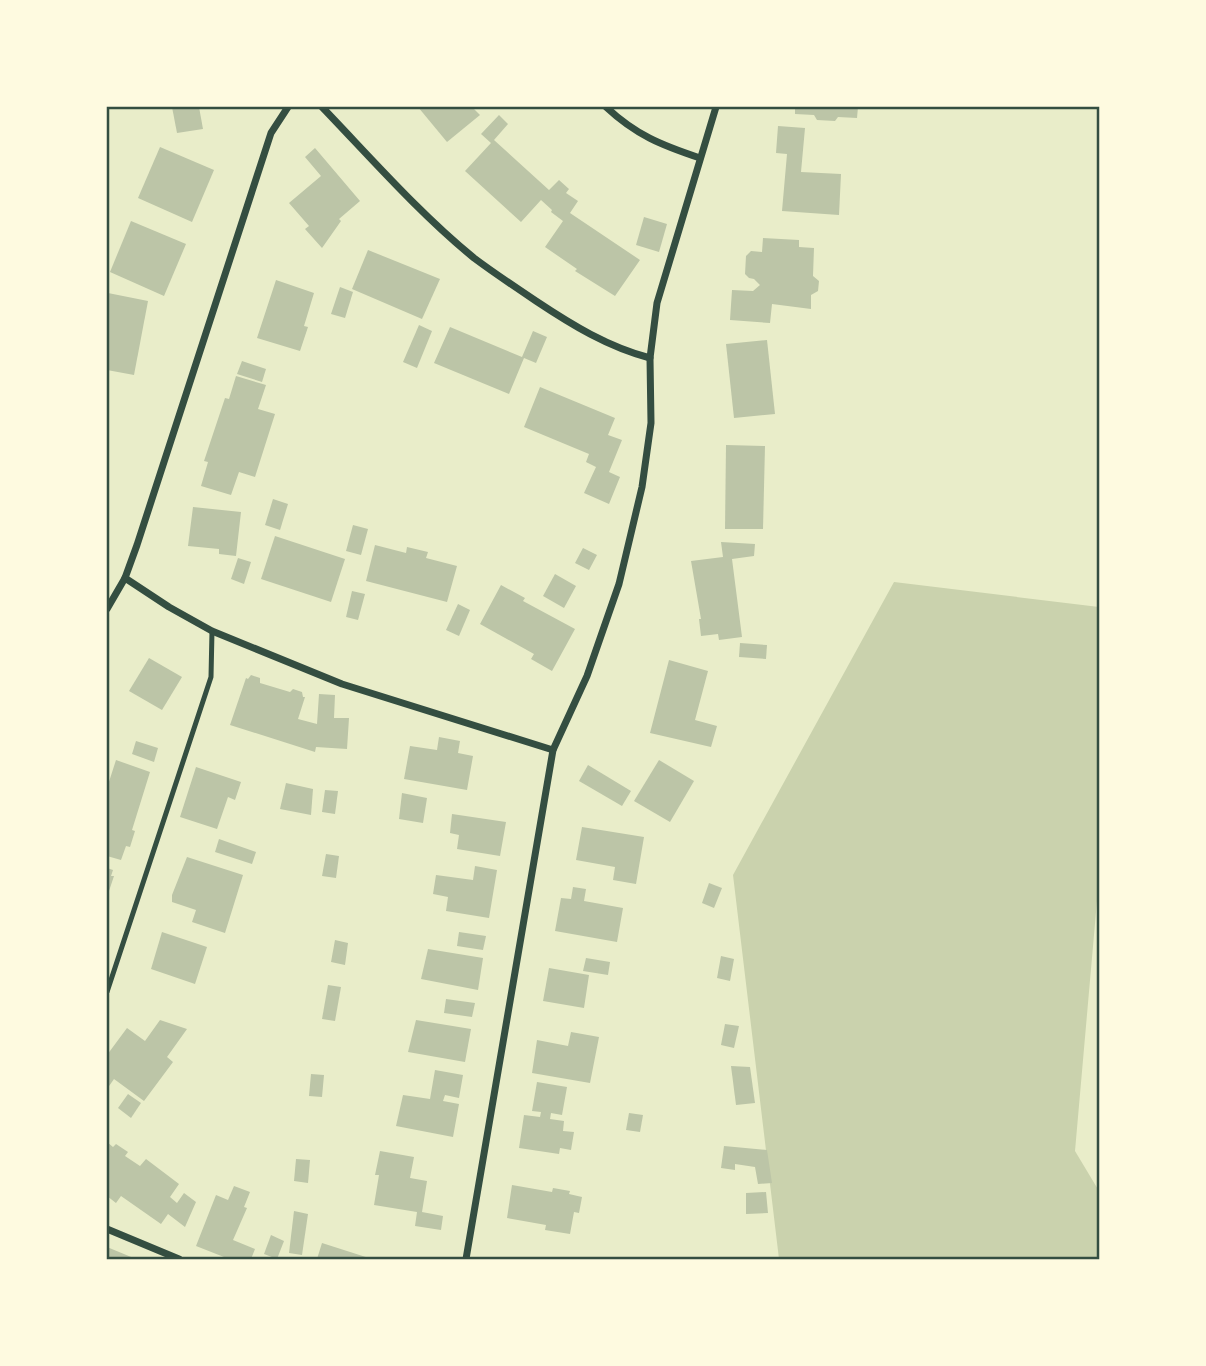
<svg xmlns="http://www.w3.org/2000/svg" width="1206" height="1366" viewBox="0 0 1206 1366" font-family="Karla,sans-serif">
  <style>
    .green { fill: #cad2ad }
    .building { fill: #bcc5a7 }
    .lines { fill: none; stroke-linecap: round; stroke-linejoin: round }
    .service { stroke: #344e41; stroke-width: 5 }
    .minor { stroke: #344e41; stroke-width: 7 }
    .neatline { fill: none; stroke: #344e41; stroke-width: 2.5 }
  </style>
  <rect width="100%" height="100%" fill="#e9edc9"/>
  <path class="green" d="M894,582L1099,607V878L1075,1151L1099,1191V1259H779L733,875Z"/>
  <g class="building">
    <path d="M172,107H199L203,129L177,133Z"/>
    <path d="M418,107H472L480,115L447,142Z"/>
    <path d="M795,107H858L857,118L838,117L835,121L817,120L814,115L795,114Z"/>
    <path d="M499,115L508,124L494,140L549,190L559,180L569,189L566,193L578,201L570,213L640,260L615,296L575,271L577,269L545,247L563,221L551,212L552,210L541,200L521,222L465,171L491,143L481,134Z"/>
    <path d="M778,126L805,128L801,172L841,174L839,215L782,211L787,154L776,153Z"/>
    <path d="M160,147L214,170L192,222L138,198Z"/>
    <path d="M315,148L360,201L339,219L341,221L322,248L305,229L309,226L289,203L321,176L305,157Z"/>
    <path d="M644,217L667,224L659,252L636,245Z"/>
    <path d="M131,221L186,244L164,296L110,272Z"/>
    <path d="M763,238L799,240V247L814,248L813,276L819,281L818,291L811,295V309L772,304L770,323L730,320L732,290L753,291L760,285L754,279L749,278L745,274L746,256L751,251L762,252Z"/>
    <path d="M368,250L440,279L422,319L352,289Z"/>
    <path d="M276,280L314,293L304,326L308,327L300,351L257,338Z"/>
    <path d="M340,287L353,292L345,318L331,314Z"/>
    <path d="M108,293L148,301L134,375L107,370Z"/>
    <path d="M419,325L432,331L417,368L403,362Z"/>
    <path d="M450,327L522,357L533,331L547,337L536,363L524,358L509,394L434,363Z"/>
    <path d="M767,340L775,414L734,418L726,344Z"/>
    <path d="M242,361L266,369L262,382L237,374Z"/>
    <path d="M236,376L266,385L258,409L275,414L255,477L239,472L231,495L201,486L208,462L204,461L225,398L229,399Z"/>
    <path d="M540,387L615,418L608,435L622,440L609,472L620,477L609,504L584,493L596,467L586,462L589,454L524,427Z"/>
    <path d="M726,445L765,446L763,529H725Z"/>
    <path d="M273,499L288,504L280,530L265,525Z"/>
    <path d="M193,507L241,512L236,556L219,554V549L188,546Z"/>
    <path d="M353,525L368,529L361,555L346,551Z"/>
    <path d="M275,536L345,559L331,602L261,579Z"/>
    <path d="M721,542L755,544L754,556L732,559L742,637L719,640L718,634L701,636L699,619H701L691,561L723,557Z"/>
    <path d="M375,545L406,553L407,547L428,552L426,558L457,566L447,602L366,581Z"/>
    <path d="M583,548L597,555L589,570L575,563Z"/>
    <path d="M238,558L251,562L244,584L231,579Z"/>
    <path d="M555,574L576,586L564,608L543,596Z"/>
    <path d="M501,585L525,598L523,601L575,629L552,671L531,659L534,654L480,624Z"/>
    <path d="M352,591L365,594L358,620L346,617Z"/>
    <path d="M458,604L470,610L459,636L446,630Z"/>
    <path d="M740,643L767,645L766,659L739,657Z"/>
    <path d="M149,658L182,677L162,710L129,691Z"/>
    <path d="M669,660L708,671L695,720L717,726L711,747L650,733Z"/>
    <path d="M251,675L260,678V683L290,692L293,689L302,692L303,697H305L298,719L317,724L319,694L335,695L334,718H349L347,749L316,747L315,752L230,725L246,678L248,679Z"/>
    <path d="M439,737L460,741L458,753L473,756L467,790L404,779L410,746L437,750Z"/>
    <path d="M136,741L158,748L154,762L132,754Z"/>
    <path d="M116,760L150,772L132,830L135,831L130,847L126,846L121,860L107,856V788Z"/>
    <path d="M659,760L694,781L670,822L634,801Z"/>
    <path d="M588,765L631,791L622,806L579,781Z"/>
    <path d="M196,767L241,782L235,800L228,797L217,829L180,817Z"/>
    <path d="M286,783L313,789L311,815L280,809Z"/>
    <path d="M325,790L338,791L335,814L322,812Z"/>
    <path d="M402,793L427,798L423,823L399,819Z"/>
    <path d="M452,814L506,822L500,856L457,849L459,835L450,833Z"/>
    <path d="M582,827L644,837L636,884L613,880L615,867L576,860Z"/>
    <path d="M219,839L256,852L252,864L215,852Z"/>
    <path d="M326,854L339,856L336,878L322,876Z"/>
    <path d="M187,857L243,875L225,933L192,922L196,910L172,902V895Z"/>
    <path d="M475,866L497,870L489,918L446,911L448,897L433,894L436,875L473,880Z"/>
    <path d="M107,868L113,870L111,876H114L107,897Z"/>
    <path d="M709,883L722,888L714,908L702,903Z"/>
    <path d="M573,887L586,889L584,901L623,908L617,942L555,931L561,898L571,899Z"/>
    <path d="M162,932L207,947L195,984L151,969Z"/>
    <path d="M459,932L486,936L483,950L457,946Z"/>
    <path d="M335,940L348,943L345,965L331,962Z"/>
    <path d="M428,949L483,958L478,990L421,979Z"/>
    <path d="M721,956L734,959L730,981L717,978Z"/>
    <path d="M586,958L610,962L608,975L583,971Z"/>
    <path d="M549,968L589,975L584,1008L543,1001Z"/>
    <path d="M328,985L341,987L335,1021L322,1019Z"/>
    <path d="M446,999L475,1003L472,1017L444,1013Z"/>
    <path d="M160,1020L187,1029L167,1057L173,1062L144,1101L114,1079L107,1089V1055L127,1028L145,1041Z"/>
    <path d="M416,1020L471,1029L465,1062L408,1052Z"/>
    <path d="M725,1024L739,1026L734,1048L721,1045Z"/>
    <path d="M571,1032L599,1037L590,1083L532,1073L537,1040L568,1046Z"/>
    <path d="M731,1066L750,1067L755,1103L736,1105Z"/>
    <path d="M435,1070L463,1075L459,1098L445,1095L443,1101L459,1104L453,1137L396,1126L403,1095L430,1099Z"/>
    <path d="M311,1074L324,1075L322,1097L309,1096Z"/>
    <path d="M537,1082L567,1087L562,1115L551,1113L550,1119L564,1121L563,1131L574,1132L571,1150L560,1148L559,1154L519,1148L524,1115L540,1117L541,1112L532,1111Z"/>
    <path d="M128,1094L141,1103L131,1118L118,1108Z"/>
    <path d="M629,1113L643,1115L640,1132L626,1130Z"/>
    <path d="M107,1142L113,1147L116,1144L128,1152L125,1156L140,1166L146,1159L179,1184L170,1197L177,1203L184,1193L196,1202L185,1227L168,1214L161,1224L121,1196L116,1203L107,1196Z"/>
    <path d="M724,1146L767,1150L772,1183L758,1184L755,1167L735,1164V1170L721,1168Z"/>
    <path d="M380,1151L414,1157L410,1178L427,1181L422,1212L443,1216L441,1230L415,1226L417,1212L374,1205L379,1175H375Z"/>
    <path d="M296,1159L310,1160L308,1183L294,1181Z"/>
    <path d="M512,1185L552,1192L553,1188L570,1191L569,1194L582,1197L579,1213L574,1212L570,1234L545,1230L546,1225L507,1218Z"/>
    <path d="M234,1186L250,1192L244,1207L247,1208L233,1240L255,1249L251,1259H229L196,1246L216,1195L228,1200Z"/>
    <path d="M766,1192L768,1213L746,1214V1193Z"/>
    <path d="M294,1211L308,1214L302,1255L289,1253Z"/>
    <path d="M271,1235L284,1241L277,1259L264,1254Z"/>
    <path d="M322,1243L372,1259H317Z"/>
    <path d="M107,1247L136,1259H107Z"/>
  </g>
  <g class="lines">
    <path class="service" d="M107,992L211,677L212,631"/>
    <g class="minor">
      <path d="M322,107C371,158 419,213 474,258C494,273 515,287 536,301C572,325 608,347 650,358"/>
      <path d="M606,107C636,135 661,145 700,158"/>
      <path d="M125,578L169,607L212,631L342,684L553,750"/>
      <path d="M107,609L125,578L137,545L271,133L288,107"/>
      <path d="M107,1229L179,1259"/>
      <path d="M466,1259L553,750L587,676L619,584L642,487L651,423L650,358L657,303L716,107"/>
    </g>
  </g>
  <rect width="1206" height="1366" fill="none" stroke="#fefae0" stroke-width="217"/>
  <rect x="108" y="108" width="990" height="1150" class="neatline"/>
</svg>
